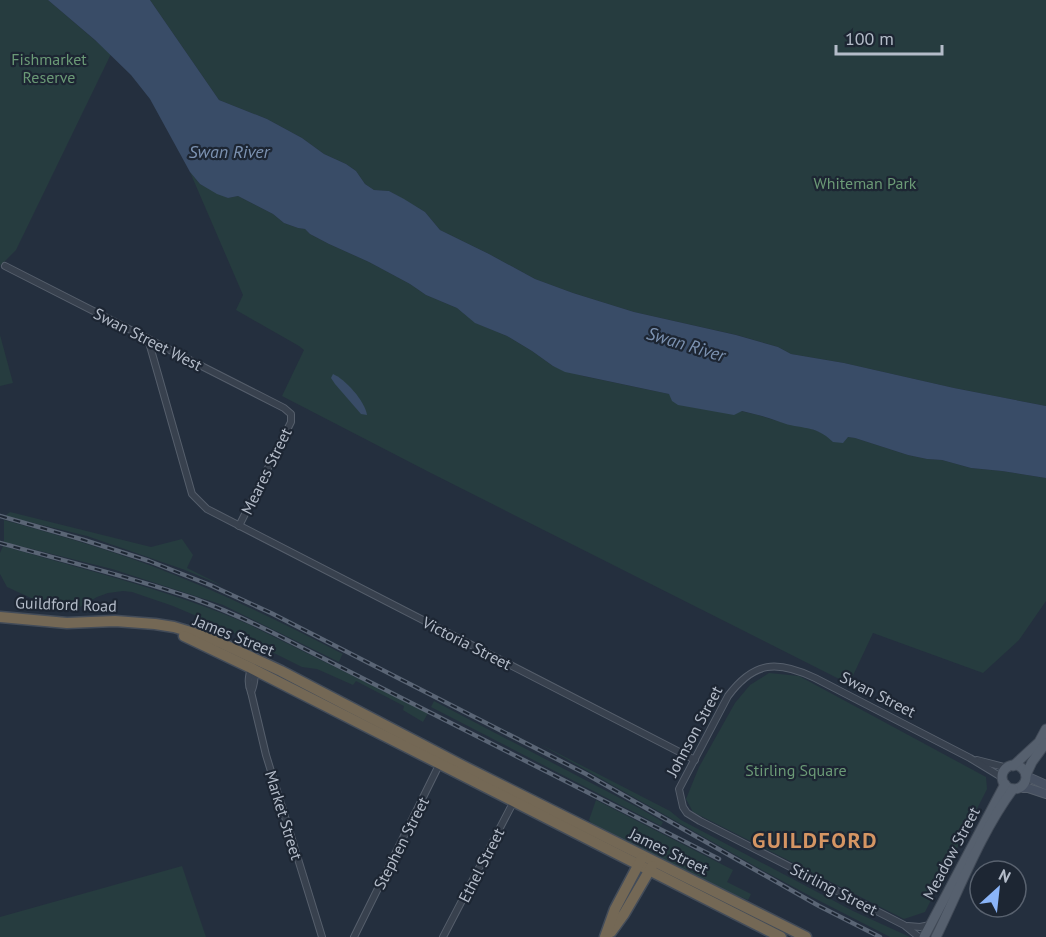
<svg xmlns="http://www.w3.org/2000/svg" width="1046" height="937" viewBox="0 0 1046 937" font-family="'PT Sans',sans-serif">
  <style>
    .green { fill: #263c3f }
    .water { fill: #394c67 }
    .lines { fill: none; stroke-linecap: round; stroke-linejoin: round }
    .street-casing { stroke: #565f6c; stroke-width: 8 }
    .secondary-casing { stroke: #565f6c; stroke-width: 10 }
    .primary-casing { stroke: #414a57; stroke-width: 11 }
    .highway-casing { stroke: #434c59; stroke-width: 13 }
    .street { stroke: #38414e; stroke-width: 6 }
    .secondary { stroke: #465061; stroke-width: 8 }
    .primary { stroke: #56606e; stroke-width: 9 }
    .highway { stroke: #746855; stroke-width: 10 }
    .rail-casing { stroke: #5a6575; stroke-width: 4.5 }
    .rail { stroke: #1d2633; stroke-width: 2; stroke-dasharray: 7; stroke-linecap: butt }
    .labels { text-anchor: middle; dominant-baseline: central; stroke-width: 4.5; stroke-linejoin: round; paint-order: stroke }
    .park-label { font-size: 16px; fill: #6b9a76; stroke: #1d2633 }
    .street-label { font-size: 16px; fill: #b4bcc9; stroke: #1d2633 }
    .water-label { font-size: 18px; font-style: italic; fill: #7c92b1; stroke: #1d2633 }
    .district-label { font-size: 22px; font-weight: bold; letter-spacing: 1.5px; fill: #d59563; stroke: #1d2633 }
  </style>
  <rect width="100%" height="100%" fill="#242f3e"/>
  <g class="green">
    <path d="M0,0H48L111,54L16,250L0,266Z"/>
    <path d="M150,0H1046V406L954,388L844,363L791,354L778,347L737,335L634,312L573,293L535,279L489,254L440,230L425,212L389,191L374,190L365,184L356,171L346,164L324,154L302,138L267,119L219,100Z"/>
    <path d="M190,172L200,184L228,198L238,196L273,214L284,223L298,228L305,229L310,234L329,244L369,262L410,284L426,295L457,308L476,323L507,336L532,351L553,366L583,376L669,394L758,415L781,422L810,428L825,434L855,438L908,455L927,459L942,460L971,468L1002,471L1046,478V601L1019,640L983,673L873,633L849,684L427,471L282,396L304,350L299,346L236,310L243,295Z"/>
    <path d="M0,335L13,383L0,386Z"/>
    <path d="M10,512L151,547L182,539L193,555L187,568L225,587L185,570L87,536L5,516Z"/>
    <path d="M4,520C54,534 104,548 152,566C218,591 281,622 343,654L342,655L339,662L223,605L112,569L4,542Z"/>
    <path d="M3,546C85,570 170,590 248,624L428,713L423,722L403,710L404,706L356,681L353,685L317,669L302,667L220,626L173,606L132,592L123,591L108,593L97,597L80,607L67,609L42,603L7,587L0,574V553Z"/>
    <path d="M769,673L799,676L986,777L987,789L925,912L904,919L693,812L686,799L699,767L735,703L750,685Z"/>
    <path d="M434,701L639,808L663,822L661,826L431,707Z"/>
    <path d="M538,743L670,811L681,820L853,911L910,937H890L812,897L762,870Z"/>
    <path d="M596,800L733,870L727,882L751,894L748,900L727,892L592,824L589,820Z"/>
    <path d="M182,866L206,937H0V917Z"/>
  </g>
  <g class="water">
    <path d="M48,0H150L219,100L267,119L302,138L324,154L346,164L356,171L365,184L374,190L389,191L404,199L425,212L440,230L489,254L535,279L573,293L634,312L736,335L778,347L791,354L844,363L954,388L1046,406V478L1002,471L971,468L942,460L927,459L908,455L855,438L848,437L843,443L833,442C815,424 801,430 780,422C767,417 755,414 742,411L734,415L678,405L672,401L669,394L565,372L553,366L532,351L507,336L475,323L457,308L426,295L410,284L369,262L329,244L310,234L305,229L298,228L284,223L273,214L238,196L228,198L217,194L200,184L190,172L150,99L131,75L95,40Z"/>
    <path d="M333,374C345,379 365,401 367,415L361,414L335,384L331,378Z"/>
  </g>
  <g class="lines">
    <g class="street-casing">
      <g id="street">
        <path d="M5,266L284,408L291,414V422L239,526"/>
        <path d="M148,339L192,494L207,509L695,760"/>
        <path d="M251,667C249,676 247,683 251,692L266,755L322,937"/>
        <path d="M251,692C255,685 254,677 256,669"/>
        <path d="M977,760L1008,768"/>
        <path d="M908,926L920,927L930,925"/>
        <path d="M354,937L440,763"/>
        <path d="M443,937L515,799"/>
        <path d="M919,937L904,925L700,821L687,813L683,807L679,789L728,696C754,661 777,660 815,678L970,758L1003,778"/>
      </g>
    </g>
    <g class="secondary-casing">
      <g id="secondary">
        <path d="M1026,776L1046,785"/>
        <path d="M1019,788H1028L1046,794"/>
      </g>
    </g>
    <g class="primary-casing">
      <g id="primary">
        <circle cx="1014" cy="777" r="12"/>
        <path d="M1013,766L1039,742L1046,729"/>
        <path d="M1026,775L1032,762L1046,743"/>
        <path d="M924,937L1005,784"/>
        <path d="M936,937C960,888 981,832 1013,789"/>
      </g>
    </g>
    <g class="highway-casing">
      <g id="highway">
        <path d="M0,617L67,623L115,621L155,624L174,627L204,636L223,644L281,671L461,765L806,937"/>
        <path d="M184,636L251,668L781,937"/>
        <path d="M611,932L624,914L652,866"/>
        <path d="M605,937L615,909L642,858"/>
      </g>
    </g>
    <use href="#street" class="street"/>
    <use href="#secondary" class="secondary"/>
    <use href="#primary" class="primary"/>
    <use href="#highway" class="highway"/>
    <g class="rail-casing">
      <g id="rail">
        <path d="M0,516L84,540L149,561L210,585L271,613L586,774L819,906L880,937"/>
        <path d="M0,543C65,561 131,577 195,599C228,611 260,626 291,642L719,859"/>
      </g>
    </g>
    <use href="#rail" class="rail"/>
  </g>
  <g class="labels">
    <g class="park-label">
      <text x="49" y="59">Fishmarket<tspan x="49" dy="18">Reserve</tspan></text>
      <text x="865" y="183">Whiteman Park</text>
      <text x="796" y="770">Stirling Square</text>
    </g>
    <g class="street-label">
      <text transform="translate(148 339) rotate(27)">Swan Street West</text>
      <text transform="translate(266 471) rotate(-64)">Meares Street</text>
      <text transform="translate(66 604) rotate(2)">Guildford Road</text>
      <text transform="translate(234 635) rotate(22)">James Street</text>
      <text transform="translate(467 643) rotate(27)">Victoria Street</text>
      <text transform="translate(878 694) rotate(27)">Swan Street</text>
      <text transform="translate(694 731) rotate(-62)">Johnson Street</text>
      <text transform="translate(284 815) rotate(73)">Market Street</text>
      <text transform="translate(401 843) rotate(-63)">Stephen Street</text>
      <text transform="translate(669 851) rotate(26)">James Street</text>
      <text transform="translate(951 853) rotate(-62)">Meadow Street</text>
      <text transform="translate(481 865) rotate(-63)">Ethel Street</text>
      <text transform="translate(834 889) rotate(27)">Stirling Street</text>
    </g>
    <g class="water-label">
      <text x="229" y="151">Swan River</text>
      <text transform="translate(686 344) rotate(17)">Swan River</text>
    </g>
    <g class="district-label">
      <text x="815" y="840">GUILDFORD</text>
    </g>
  </g>
  <g transform="translate(998 889) rotate(27)"><circle r="28" fill="#1d2633" stroke="#59626f" stroke-width="1.5"/>
  <path d="M0-4.5L10 22L0 15L-10 22Z" fill="#8ab4f8"/>
  <text y="-9" font-size="16" font-weight="bold" text-anchor="middle" fill="#b4bcc9">N</text>
  </g>
  <path d="M836 45v9h106v-9" fill="none" stroke="#b4bcc9" stroke-width="3"/>
  <text x="845" y="45" font-size="18" fill="#b4bcc9" stroke="#1d2633" stroke-width="4.5" paint-order="stroke">100 m</text>
</svg>
